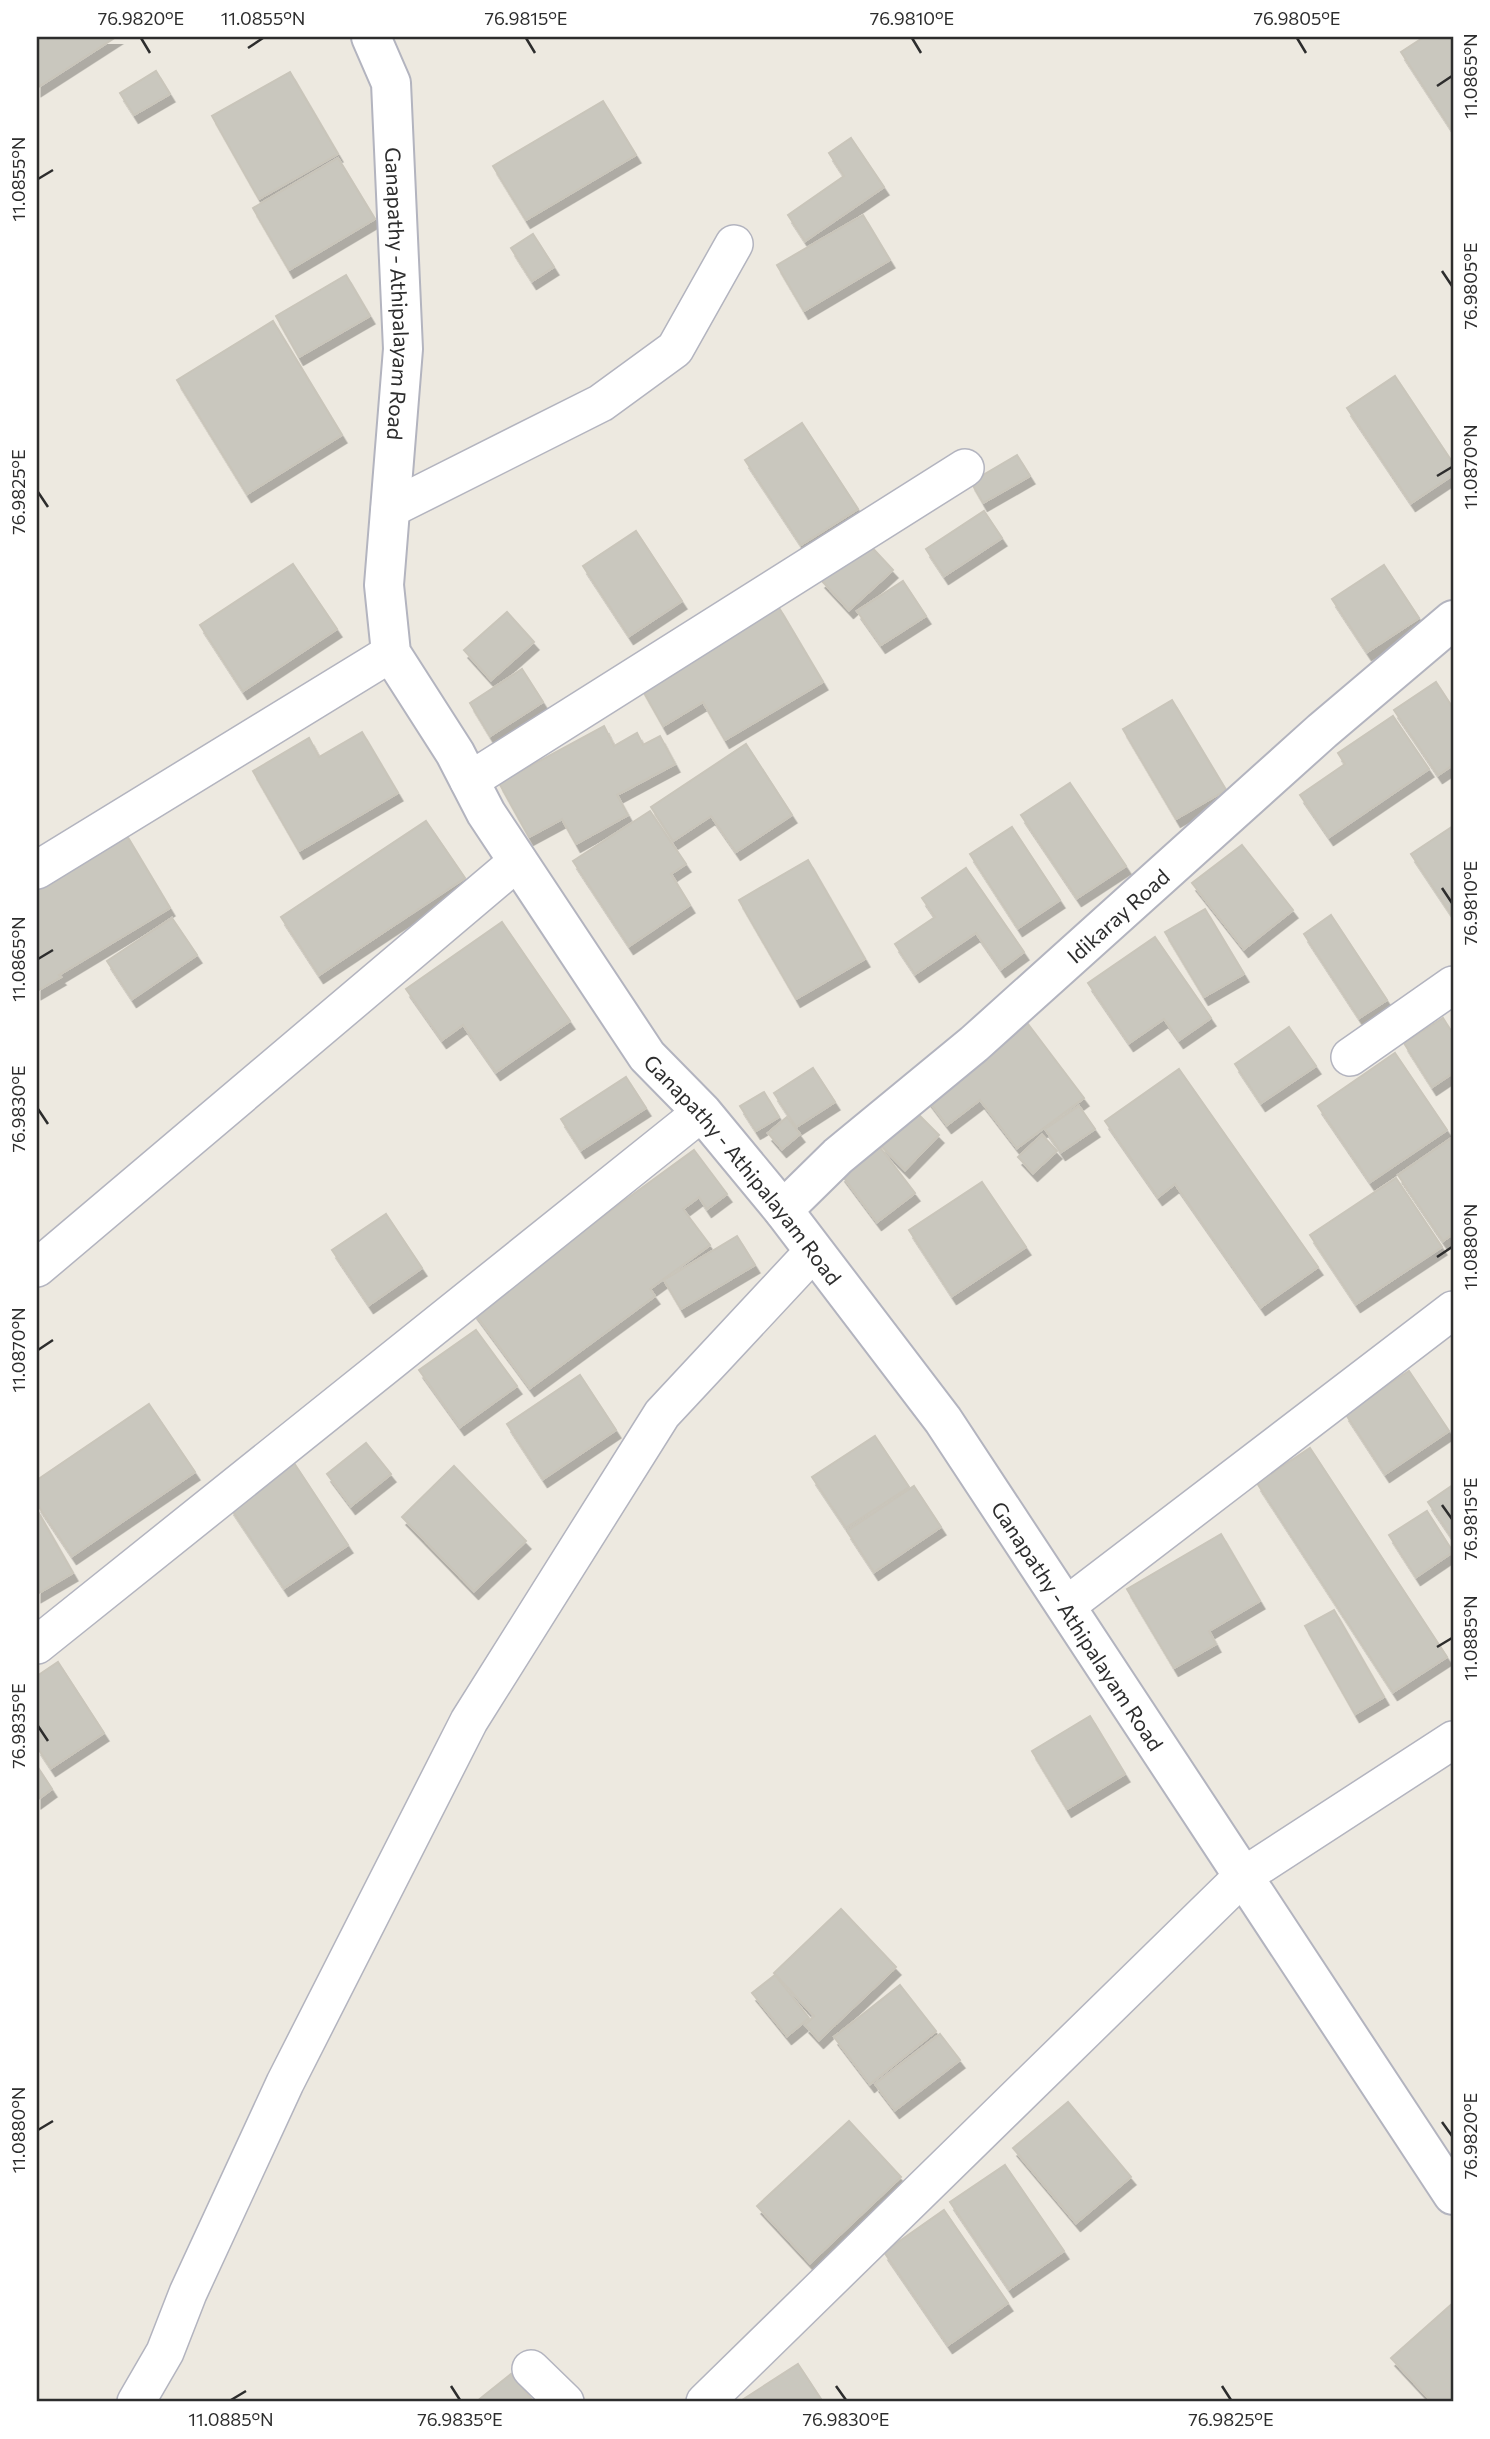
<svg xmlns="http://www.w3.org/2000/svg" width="1490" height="2439" viewBox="0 0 1490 2439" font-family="Commissioner,sans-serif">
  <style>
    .building { fill: #c9c7be; stroke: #c9c5ba; stroke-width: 2; filter: url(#shadow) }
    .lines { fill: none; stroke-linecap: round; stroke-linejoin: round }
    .minor-casing { stroke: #b3b4bf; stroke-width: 40 }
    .tertiary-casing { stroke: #b3b4bf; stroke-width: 42 }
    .secondary-casing { stroke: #b3b4bf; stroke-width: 42 }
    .minor { stroke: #fff; stroke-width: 37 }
    .tertiary { stroke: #fff; stroke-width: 38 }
    .secondary { stroke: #fff; stroke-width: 38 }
    .ticks { fill: none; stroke: #2d2d2d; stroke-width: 2.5 }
    .labels { text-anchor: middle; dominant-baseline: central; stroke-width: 5; stroke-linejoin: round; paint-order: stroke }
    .street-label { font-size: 21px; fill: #2d2d2d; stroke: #fff }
    .neatline { fill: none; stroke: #2d2d2d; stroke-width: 2.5 }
    .ticks-label { font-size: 18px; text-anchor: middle; fill: #2d2d2d }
  </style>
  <defs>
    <filter id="shadow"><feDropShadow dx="4.5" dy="8" stdDeviation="0" flood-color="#0004"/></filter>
  </defs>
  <rect width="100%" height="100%" fill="#ede9e0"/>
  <g class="building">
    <path d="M37,37H116L37,88Z"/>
    <path d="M1424,37H1453V132L1401,52Z"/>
    <path d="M156,71L170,94L134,115L120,93Z"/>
    <path d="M290,72L338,154L259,199L212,116Z"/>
    <path d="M603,101L636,155L526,220L493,166Z"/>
    <path d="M851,138L884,187L805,241L788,215L844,176L829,153Z"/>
    <path d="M338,158L375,219L289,270L253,208Z"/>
    <path d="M863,215L890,260L804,311L777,265Z"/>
    <path d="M533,234L554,267L532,281L511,248Z"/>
    <path d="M346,275L370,316L299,357L276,316Z"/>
    <path d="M273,321L342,435L247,494L177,380Z"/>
    <path d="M1395,376L1453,463V475L1411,503L1347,408Z"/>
    <path d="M802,423L858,509L801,545L745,460Z"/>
    <path d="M1017,455L1030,476L983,503L971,482Z"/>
    <path d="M984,511L1002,538L944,576L926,549Z"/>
    <path d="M636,531L682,601L629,636L583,566Z"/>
    <path d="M865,540L893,570L849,610L821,580Z"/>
    <path d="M293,564L337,629L243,691L200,625Z"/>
    <path d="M1384,565L1419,618L1367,652L1332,599Z"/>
    <path d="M903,581L926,616L881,645L857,611Z"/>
    <path d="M778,606L823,682L725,740L703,702L663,726L641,687Z"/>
    <path d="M507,612L534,642L491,680L464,650Z"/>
    <path d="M522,669L543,702L490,736L470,703Z"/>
    <path d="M1436,682L1453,708V765L1438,775L1394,710Z"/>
    <path d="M1172,700L1226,790L1176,819L1123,729Z"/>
    <path d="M1393,716L1429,769L1329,837L1300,795L1345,764L1338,753Z"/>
    <path d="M604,726L614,746L637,733L643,745L660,736L675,764L617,795L628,815L576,844L562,819L529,837L499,783Z"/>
    <path d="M362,732L398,793L299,851L253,771L309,738L319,757Z"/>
    <path d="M746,744L792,815L736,852L711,816L673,841L651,807Z"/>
    <path d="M1070,783L1126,866L1077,898L1021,815Z"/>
    <path d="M650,811L686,864L671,874L690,905L629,946L573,861Z"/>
    <path d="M426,821L465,878L319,975L281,917Z"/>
    <path d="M1453,826V917L1411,854Z"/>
    <path d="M1012,827L1060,900L1018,928L970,854Z"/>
    <path d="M124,831L170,908L59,975L61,977L37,991V883Z"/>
    <path d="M1242,845L1293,910L1244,949L1192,883Z"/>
    <path d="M808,860L865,959L796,999L739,900Z"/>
    <path d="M966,868L1024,952L1001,969L976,933L915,974L895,944L935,917L922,898Z"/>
    <path d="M1205,909L1244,974L1204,997L1165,932Z"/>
    <path d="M1331,915L1387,1000L1359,1018L1304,934Z"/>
    <path d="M172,918L197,955L132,999L107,961Z"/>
    <path d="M502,922L570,1021L496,1072L463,1025L442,1040L406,989Z"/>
    <path d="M1155,937L1211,1018L1179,1040L1164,1019L1129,1043L1088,983Z"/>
    <path d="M1443,1018L1453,1034V1073L1432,1087L1404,1043Z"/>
    <path d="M1025,1020L1084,1098L1017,1148L980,1100L947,1125L925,1096Z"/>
    <path d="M1289,1027L1316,1066L1261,1103L1235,1064Z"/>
    <path d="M1395,1053L1447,1130L1370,1182L1318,1106Z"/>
    <path d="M813,1068L835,1102L796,1127L774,1093Z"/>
    <path d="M1179,1069L1318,1267L1261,1307L1175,1184L1158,1197L1105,1121Z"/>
    <path d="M626,1077L646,1108L581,1150L561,1119Z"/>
    <path d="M764,1092L779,1117L756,1131L740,1106Z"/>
    <path d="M1079,1106L1095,1129L1061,1152L1045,1129Z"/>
    <path d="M914,1110L939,1135L905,1170L880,1145Z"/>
    <path d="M787,1117L800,1134L782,1149L768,1133Z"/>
    <path d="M1042,1135L1057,1151L1033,1173L1018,1157Z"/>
    <path d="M1453,1137V1234L1443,1241L1398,1175Z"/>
    <path d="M879,1146L915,1193L877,1222L841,1174Z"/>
    <path d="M694,1150L727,1194L707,1209L699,1197L683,1209L710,1245L650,1289L655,1296L530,1388L473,1311Z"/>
    <path d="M1396,1178L1442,1247L1356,1304L1310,1235Z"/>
    <path d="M982,1182L1026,1247L952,1296L909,1230Z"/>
    <path d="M386,1214L422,1268L369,1305L332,1250Z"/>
    <path d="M737,1236L755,1265L681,1309L664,1280Z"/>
    <path d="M476,1330L517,1386L460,1427L419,1370Z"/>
    <path d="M1409,1371L1449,1431L1385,1474L1345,1413Z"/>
    <path d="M580,1375L616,1430L543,1479L507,1424Z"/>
    <path d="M149,1404L195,1472L72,1556L37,1504V1480Z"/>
    <path d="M875,1436L909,1487L846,1528L812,1477Z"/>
    <path d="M366,1443L391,1474L351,1506L327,1474Z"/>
    <path d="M1310,1448L1447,1657L1393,1692L1257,1483Z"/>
    <path d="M294,1463L348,1545L284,1588L230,1507Z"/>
    <path d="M454,1466L526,1541L474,1591L402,1517Z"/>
    <path d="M1453,1485V1539L1428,1502Z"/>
    <path d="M914,1486L941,1527L874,1572L847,1531Z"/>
    <path d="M37,1510L73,1573L37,1594Z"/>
    <path d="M1427,1511L1453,1552L1416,1577L1389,1535Z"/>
    <path d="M1221,1534L1260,1601L1209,1631L1216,1644L1174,1668L1127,1589Z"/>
    <path d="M1334,1610L1384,1697L1355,1714L1305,1626Z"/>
    <path d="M58,1662L104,1733L51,1768L37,1747V1676Z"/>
    <path d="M1090,1716L1125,1774L1067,1809L1032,1751Z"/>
    <path d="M37,1766L52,1789L37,1800Z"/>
    <path d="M841,1909L896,1967L819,2040L805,2025L814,2016L774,1973Z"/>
    <path d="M775,1975L809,2018L787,2036L752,1993Z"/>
    <path d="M900,1985L936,2031L870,2084L834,2037Z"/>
    <path d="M940,2034L960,2060L895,2110L875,2084Z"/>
    <path d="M1068,2102L1131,2177L1076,2223L1013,2148Z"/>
    <path d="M849,2121L901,2177L810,2263L757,2206Z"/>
    <path d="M1005,2165L1064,2251L1009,2289L950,2202Z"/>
    <path d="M944,2210L1008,2303L948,2345L884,2252Z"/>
    <path d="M1453,2303V2399L1450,2402H1432L1391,2358Z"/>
    <path d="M798,2364L823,2402H743L742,2400Z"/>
    <path d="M511,2374L534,2402H476Z"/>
  </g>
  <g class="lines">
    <g class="minor-casing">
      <g id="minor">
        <path d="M390,509L601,403L675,349L734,244"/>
        <path d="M469,781L965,468"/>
        <path d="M37,870L391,653"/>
        <path d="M1350,1057L1453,985"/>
        <path d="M37,1268L518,861"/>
        <path d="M1066,1606L1453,1310"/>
        <path d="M37,1645L702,1112"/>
        <path d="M531,2369L565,2402"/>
        <path d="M136,2402L165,2352L188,2293L285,2083L469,1721L662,1414L814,1251"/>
        <path d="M705,2402L1242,1877L1453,1740"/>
      </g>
    </g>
    <g class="tertiary-casing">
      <g id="tertiary">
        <path id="s1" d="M783,1210L838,1156L974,1044L1322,731L1453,620"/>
      </g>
    </g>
    <g class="secondary-casing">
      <g id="secondary">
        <path id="s2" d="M371,37L391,83L403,349L384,585L391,653L455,753L486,813L647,1056L702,1112L783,1210L943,1420L1453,2195"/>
      </g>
    </g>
    <use href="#minor" class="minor"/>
    <use href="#tertiary" class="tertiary"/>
    <use href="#secondary" class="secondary"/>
  </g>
  <path class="ticks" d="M141,38L150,53M526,38L535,53M912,38L921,53M1297,38L1306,53M248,48L263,38M1437,86L1452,76M38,179L53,170M1442,271L1452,286M1437,476L1452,467M38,492L48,507M1442,888L1452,903M38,959L53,950M38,1109L48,1124M1437,1257L1452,1247M38,1350L53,1340M1442,1505L1452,1519M1437,1647L1452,1638M38,1726L48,1741M1442,2122L1452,2136M38,2130L53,2121M451,2386L460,2400M836,2386L846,2400M1222,2386L1231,2400M231,2400L246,2391"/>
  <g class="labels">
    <g class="street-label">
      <text stroke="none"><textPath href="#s2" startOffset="261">Ganapathy - Athipalayam Road</textPath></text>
      <text stroke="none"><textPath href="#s1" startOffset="446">Idikaray Road</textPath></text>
      <text stroke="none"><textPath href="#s2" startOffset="1248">Ganapathy - Athipalayam Road</textPath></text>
      <text stroke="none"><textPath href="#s2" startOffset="1815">Ganapathy - Athipalayam Road</textPath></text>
    </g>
  </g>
  <rect width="1490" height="2439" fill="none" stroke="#ffffff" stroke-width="77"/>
  <rect x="38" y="38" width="1414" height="2362" class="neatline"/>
  <g class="ticks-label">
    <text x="141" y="25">76.9820°E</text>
    <text x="263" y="25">11.0855°N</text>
    <text x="526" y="25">76.9815°E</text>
    <text x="912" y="25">76.9810°E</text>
    <text x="1297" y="25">76.9805°E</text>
    <text transform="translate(1471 76) rotate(-90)" y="6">11.0865°N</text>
    <text transform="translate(19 179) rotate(-90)" y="6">11.0855°N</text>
    <text transform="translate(1471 286) rotate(-90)" y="6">76.9805°E</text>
    <text transform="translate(1471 467) rotate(-90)" y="6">11.0870°N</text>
    <text transform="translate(19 492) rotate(-90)" y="6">76.9825°E</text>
    <text transform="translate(1471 903) rotate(-90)" y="6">76.9810°E</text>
    <text transform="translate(19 959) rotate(-90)" y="6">11.0865°N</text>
    <text transform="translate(19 1109) rotate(-90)" y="6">76.9830°E</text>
    <text transform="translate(1471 1247) rotate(-90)" y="6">11.0880°N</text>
    <text transform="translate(19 1350) rotate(-90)" y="6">11.0870°N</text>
    <text transform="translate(1471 1519) rotate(-90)" y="6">76.9815°E</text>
    <text transform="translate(1471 1638) rotate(-90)" y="6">11.0885°N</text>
    <text transform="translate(19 1726) rotate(-90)" y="6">76.9835°E</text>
    <text transform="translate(19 2130) rotate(-90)" y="6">11.0880°N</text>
    <text transform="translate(1471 2136) rotate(-90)" y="6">76.9820°E</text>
    <text x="231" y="2426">11.0885°N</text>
    <text x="460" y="2426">76.9835°E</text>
    <text x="846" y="2426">76.9830°E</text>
    <text x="1231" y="2426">76.9825°E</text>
  </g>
</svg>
